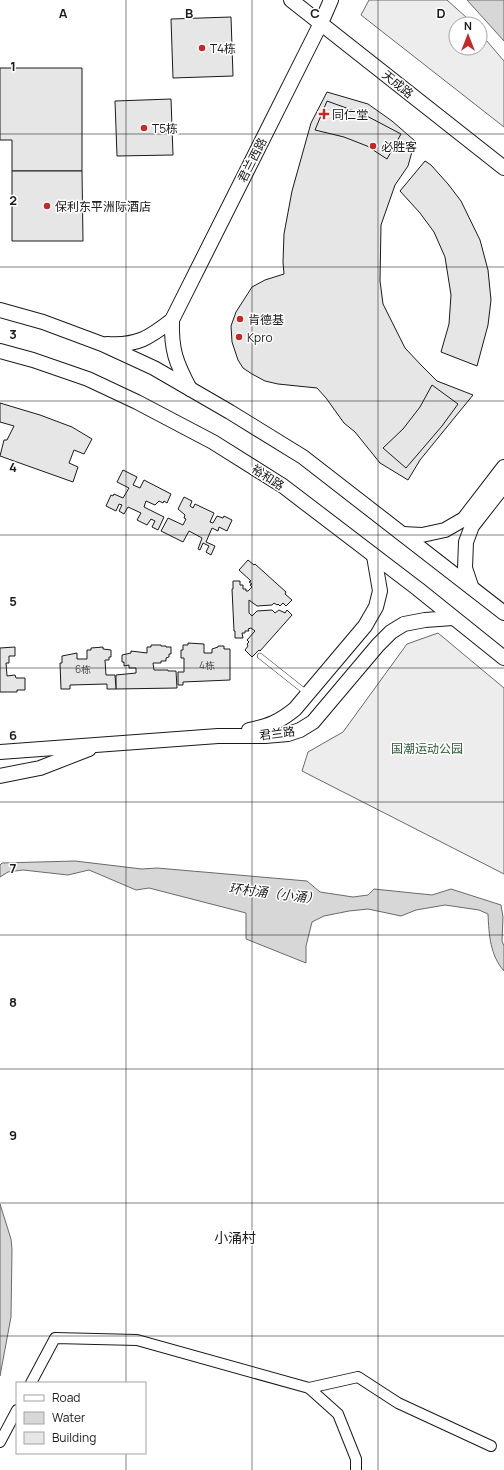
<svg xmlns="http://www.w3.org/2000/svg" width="504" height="1470" viewBox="0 0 504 1470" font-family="Manrope,'Noto Sans SC',sans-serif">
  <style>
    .built { fill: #ededed; stroke: #6a6a6a }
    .water { fill: #d7d7d7; stroke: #6a6a6a }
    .building { fill: #e6e6e6; stroke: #1a1a1a }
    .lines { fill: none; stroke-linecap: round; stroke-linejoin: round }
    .lane-casing { stroke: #1a1a1a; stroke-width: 6 }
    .street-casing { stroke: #1a1a1a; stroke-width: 12 }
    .secondary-casing { stroke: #1a1a1a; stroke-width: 16 }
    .lane { stroke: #fff; stroke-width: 5 }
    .street { stroke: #fff; stroke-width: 10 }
    .secondary { stroke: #fff; stroke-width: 14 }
    .grid { fill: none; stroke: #1a1a1a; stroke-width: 1; stroke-opacity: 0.55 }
    .poi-dot { fill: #c62828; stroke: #fff; stroke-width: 1.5 }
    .labels { text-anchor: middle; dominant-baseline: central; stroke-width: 3; stroke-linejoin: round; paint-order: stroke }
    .number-label { font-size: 10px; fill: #4d4d4d }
    .poi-label { font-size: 12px; fill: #1a1a1a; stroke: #fff; text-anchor: start }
    .street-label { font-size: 12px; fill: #1a1a1a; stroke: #fff }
    .park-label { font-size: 12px; fill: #2b5a34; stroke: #fff }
    .water-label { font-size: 13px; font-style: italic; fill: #1a1a1a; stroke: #fff }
    .quarter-label { font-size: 14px; fill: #1a1a1a; stroke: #fff }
    .grid-label { font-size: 13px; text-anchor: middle; font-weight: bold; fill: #1a1a1a; stroke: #fff; stroke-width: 3; stroke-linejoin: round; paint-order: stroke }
  </style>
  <rect width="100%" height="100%" fill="#fff"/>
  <g class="built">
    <path d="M369,0H447L467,18L472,24H456V48H480V33L504,61V127L361,15Z"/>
    <path d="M438,633L504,688V874L302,771L308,752L343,732L407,644Z"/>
  </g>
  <g class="water">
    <path d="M467,0H504V41Z"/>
    <path d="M75,861L142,869L157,868L307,881L320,892L353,897L368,895L374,889L432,895L451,889L501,905L503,917L502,941L504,946V971C490,955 489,935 488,914L479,910L445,905L416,910L401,916L368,909L349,911L324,916L312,922L306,946V963L246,939V913L149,888L136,890L89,870L68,875L23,870L8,872L0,877V865L2,863Z"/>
    <path d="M0,1204L11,1239L12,1249L11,1317L0,1376Z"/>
  </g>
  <g class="building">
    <path d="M231,17L233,76L173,78L171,19Z"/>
    <path d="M0,68H82V171H12V140H0Z"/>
    <path d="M327,92L368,104L392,121L415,141L408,166L395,185L381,225L380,281L383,304L405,348L421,365L437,381L473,395L420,460L408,480L380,463L355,432L344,423L326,398L317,388L278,384L265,381L252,374L243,368L238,360L232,342L231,326L236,312L252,287L265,280L284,274L283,262L284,234L292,191L311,123Z"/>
    <path d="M171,99L173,155L117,156L115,101Z"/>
    <path d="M327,101L363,114L401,134L387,159L367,146L344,137L315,130Z"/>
    <path d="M425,161L431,165L448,184L461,201L480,240L488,270L491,300L488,325L477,366L441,352L449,324L451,295L445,257L434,232L420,213L400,191Z"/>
    <path d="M12,171H82L83,241H12Z"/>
    <path d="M432,385L458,404L442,426L406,468L383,448L403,429L420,407Z"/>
    <path d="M0,403L40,415L72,427L92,439L84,454L74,450L69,463L78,467L73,482L0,456L4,440H7L14,426L0,422Z"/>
    <path d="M123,470L137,477L133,485L140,488L144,480L171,494L167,503L164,501L163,503L159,501L155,505L146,501L144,507L164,517L158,530L152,527L155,521L151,519L147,525L137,520L141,513L128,507L124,514L119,511L122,505L119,504L116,511L106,506L111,495L113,496L114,494L123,498L129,488L117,482Z"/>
    <path d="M184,497L192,501L190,506L193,508L195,504L214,513L210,522L213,523L217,516L223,518L224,516L232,520L227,531L219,527L218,531L212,528L206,542L215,546L211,555L206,552L209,546L203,543L200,550L198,549L202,538L189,531L183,542L161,531L168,518L183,525L186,519L184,518L185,515L178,509Z"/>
    <path d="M248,560L254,565L255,564L286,592L285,594L292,600L286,606L283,603L280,606L278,604L277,605L274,603L272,605L257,606L249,600V613L252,616L257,611L272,610L275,613L279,610L285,613L287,610L292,615L260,651L259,650L252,657L245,650L248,646L247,644L249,642L247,640L255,631L251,628L248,629L249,631H245V633H242L243,638H235V631H234L232,589H233V581H240V585H243V589H246V591H248L252,587L250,585L252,584L249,582L251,581L239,570Z"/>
    <path d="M188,643L204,644V653H212V649L218,647V646H224V649H230V680L183,682V685H178V672H184V658H181V650H183V645H188Z"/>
    <path d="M151,645H161V646H166V647H171V654H169V657L166,658V661H161V663H153L154,670H168V671H176L177,688L116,689V675L136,673V668H129V665L124,666V662H122V655L131,653V651L147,653V647H151Z"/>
    <path d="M15,647V656H9V663H6L7,676L15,675L16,678H25V690H17V692H0V648Z"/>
    <path d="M103,647V649L111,650V657H109V660H105L106,675H115L116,689H107V684L70,685V689H61L60,663H62V656L77,653V659H87V650H91V648Z"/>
  </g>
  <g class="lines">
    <g class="lane-casing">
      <path id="lane" d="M260,656L308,694"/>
    </g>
    <g class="street-casing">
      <g id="street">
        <path d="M31,1383L55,1338L137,1340L309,1388L338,1414L356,1459V1470"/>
        <path d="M309,1388L358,1377L398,1403L491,1446"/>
        <path d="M0,1442L17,1410"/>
      </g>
    </g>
    <g class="secondary-casing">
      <g id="secondary">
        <path d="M291,0L504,168"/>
        <path d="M0,310L43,322L102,344L154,368L230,412L303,457L504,613"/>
        <path d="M172,320C171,350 176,363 190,389"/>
        <path d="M107,344C137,346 149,338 172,320L321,23L331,0"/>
        <path d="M0,351L33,360L88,379L137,402L213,442L283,486L418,589L504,658"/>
        <path d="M403,534L422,535L445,530L464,519L504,467"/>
        <path d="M471,586L465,568L466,542L472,526L504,485"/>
        <path d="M249,730C269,726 279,722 295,709L365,626L376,607L380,591L374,556"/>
        <path d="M0,752L218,736H265L288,734L300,730L313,722L378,645L391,632L404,624L425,620L453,618"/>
        <path d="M0,776L40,768L89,749"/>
      </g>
    </g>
    <use href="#lane" class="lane"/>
    <use href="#street" class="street"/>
    <use href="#secondary" class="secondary"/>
  </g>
  <path class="grid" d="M126,0V1383M252,0V1470M378,0V1470M0,134H504M0,267H504M0,401H504M0,535H504M0,668H504M0,802H504M0,935H504M0,1069H504M0,1203H504M0,1336H504M126,1453V1470"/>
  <g class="poi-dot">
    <circle cx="202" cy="48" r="4"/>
    <path d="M322 108h4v4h4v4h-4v4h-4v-4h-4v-4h4z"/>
    <circle cx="144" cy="128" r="4"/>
    <circle cx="373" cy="146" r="4"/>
    <circle cx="47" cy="206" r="4"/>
    <circle cx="240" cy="319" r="4"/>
    <circle cx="239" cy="337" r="4"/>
  </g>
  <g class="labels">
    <g class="number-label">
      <text x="207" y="665">4栋</text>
      <text x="83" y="669">6栋</text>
    </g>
    <g class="poi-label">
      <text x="210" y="48">T4栋</text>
      <text x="332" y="114">同仁堂</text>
      <text x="152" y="128">T5栋</text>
      <text x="381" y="146">必胜客</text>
      <text x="55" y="206">保利东平洲际酒店</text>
      <text x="248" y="319">肯德基</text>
      <text x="247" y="337">Kpro</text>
    </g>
    <g class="street-label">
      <text transform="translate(398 84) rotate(39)">天成路</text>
      <text transform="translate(252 160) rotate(-63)">君兰西路</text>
      <text transform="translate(268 477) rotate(33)">裕和路</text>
      <text transform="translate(277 733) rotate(-7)">君兰路</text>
    </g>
    <g class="park-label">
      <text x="427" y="748">国潮运动公园</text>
    </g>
    <g class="water-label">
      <text transform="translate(274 893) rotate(7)">环村涌（小涌）</text>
    </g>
    <g class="quarter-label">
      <text x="235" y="1237">小涌村</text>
    </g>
  </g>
  <g class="grid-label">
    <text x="63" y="18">A</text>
    <text x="189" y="18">B</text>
    <text x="315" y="18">C</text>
    <text x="441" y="18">D</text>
    <text x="13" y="71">1</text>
    <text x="13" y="205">2</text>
    <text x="13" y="339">3</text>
    <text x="13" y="472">4</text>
    <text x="13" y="606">5</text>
    <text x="13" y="740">6</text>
    <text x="13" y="873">7</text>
    <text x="13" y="1007">8</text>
    <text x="13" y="1140">9</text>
  </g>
  <rect x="16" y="1382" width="130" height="72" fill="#ffffff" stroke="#a3a3a3"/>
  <rect x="24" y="1395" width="20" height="6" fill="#ffffff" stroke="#a3a3a3"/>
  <text x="52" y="1402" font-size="12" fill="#1a1a1a">Road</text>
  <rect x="24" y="1412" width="20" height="12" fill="#d7d7d7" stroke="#a3a3a3"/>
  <text x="52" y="1422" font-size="12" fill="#1a1a1a">Water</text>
  <rect x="24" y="1432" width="20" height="12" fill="#e6e6e6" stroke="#a3a3a3"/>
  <text x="52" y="1442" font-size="12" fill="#1a1a1a">Building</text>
  <g transform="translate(468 36)"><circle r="19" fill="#ffffff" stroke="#a3a3a3"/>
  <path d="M0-3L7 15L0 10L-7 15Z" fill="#c62828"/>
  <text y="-6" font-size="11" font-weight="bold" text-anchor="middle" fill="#1a1a1a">N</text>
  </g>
</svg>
